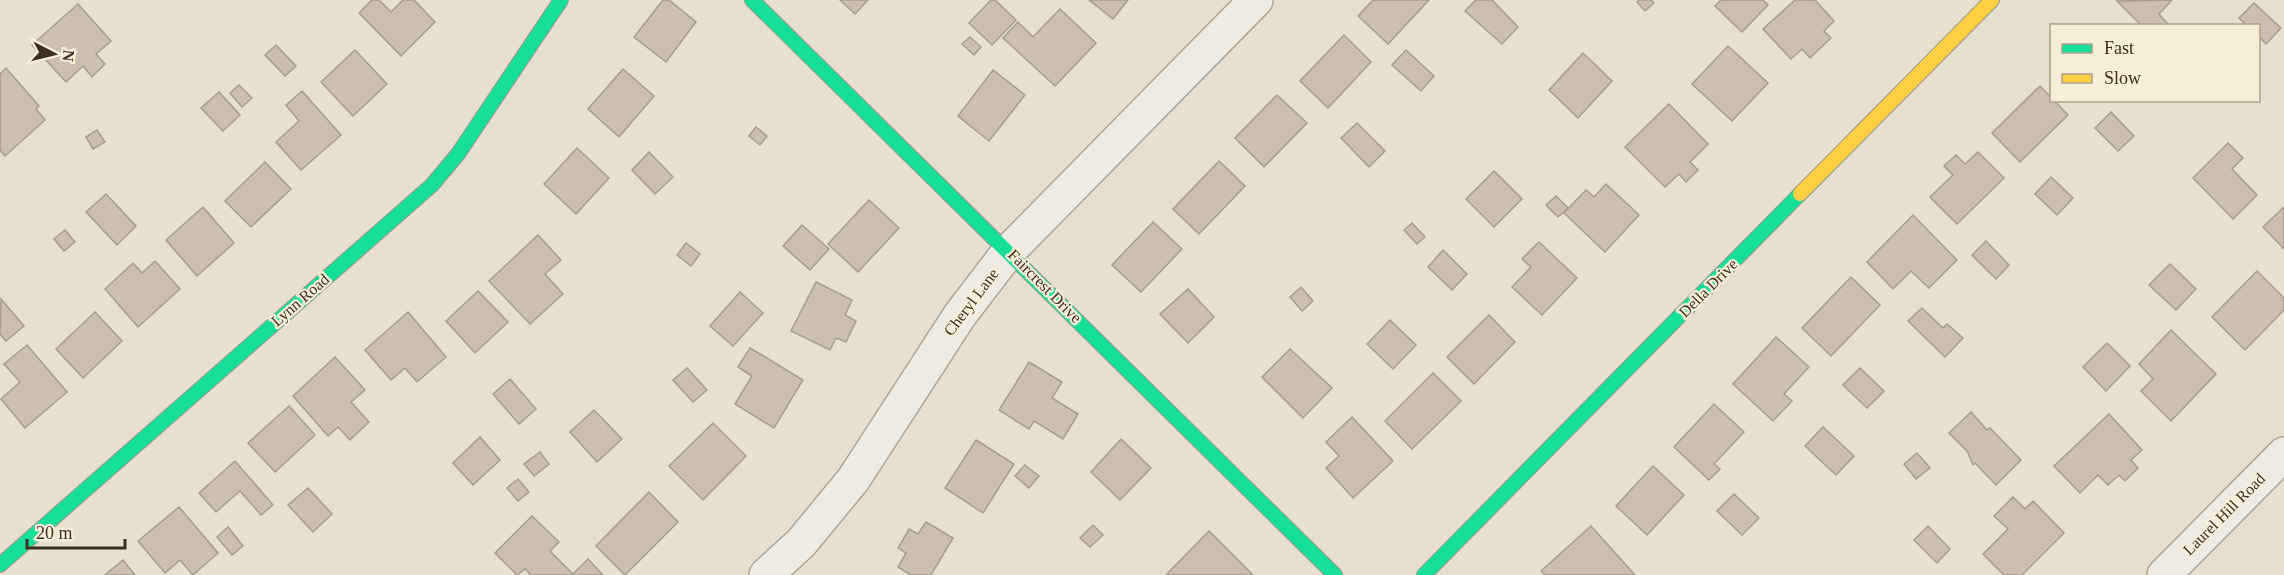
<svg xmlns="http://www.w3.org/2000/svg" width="2284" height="575" viewBox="0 0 2284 575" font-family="'Times New Roman',serif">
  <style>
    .building { fill: #cbbfb2; stroke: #a89c90; stroke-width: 1.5 }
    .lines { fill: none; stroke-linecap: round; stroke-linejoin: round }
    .street-casing { stroke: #ada599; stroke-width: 36 }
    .fast-casing { stroke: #9c958a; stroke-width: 16 }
    .slow-casing { stroke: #9c958a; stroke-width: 16 }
    .street { stroke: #efebe3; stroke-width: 33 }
    .fast { stroke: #16e098; stroke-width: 14 }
    .slow { stroke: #ffcf43; stroke-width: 14 }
    .labels { text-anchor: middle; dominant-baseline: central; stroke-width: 4.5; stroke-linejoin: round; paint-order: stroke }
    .street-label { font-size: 16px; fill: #3d2e20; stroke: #f7eed8 }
  </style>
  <rect width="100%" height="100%" fill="#e7e0d1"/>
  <g class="building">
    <path d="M372,0H379L391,12L403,0H414L435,22L401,56L359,13Z"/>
    <path d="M663,0H669L696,22L666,62L634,37Z"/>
    <path d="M840,0H868L855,14Z"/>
    <path d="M991,0H995L1016,20L992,45L969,23Z"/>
    <path d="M1089,0H1128L1113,19Z"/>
    <path d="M1373,0H1429L1388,44L1358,16Z"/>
    <path d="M1476,0H1492L1518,27L1502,44L1465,11Z"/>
    <path d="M1639,0H1651L1654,3L1645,11L1637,2Z"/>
    <path d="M1721,0H1763L1768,5L1742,32L1715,6Z"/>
    <path d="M1795,0H1815L1834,21L1824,31L1831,38L1810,58L1802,49L1791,59L1763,29Z"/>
    <path d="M2172,0L2159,14L2168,24L2167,26H2142L2117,1Z"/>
    <path d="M2254,3L2281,28L2266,44L2258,36V26H2247L2239,18Z"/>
    <path d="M78,4L111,41L96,54L105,64L92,77L83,66L66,82L32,45Z"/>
    <path d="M1060,9L1096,43L1055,86L1003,38L1018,22L1033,37Z"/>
    <path d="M1344,35L1371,62L1328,108L1300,81Z"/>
    <path d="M970,37L981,47L974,55L962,44Z"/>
    <path d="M276,45L296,66L285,76L265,55Z"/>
    <path d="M1728,46L1768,83L1732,121L1692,84Z"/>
    <path d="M355,50L387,84L353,116L321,82Z"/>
    <path d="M1406,50L1434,76L1421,91L1392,65Z"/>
    <path d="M1583,53L1612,81L1578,118L1549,90Z"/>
    <path d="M6,68L39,106L36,109L45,120L5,156L0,150V74Z"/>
    <path d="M623,69L654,96L619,137L588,109Z"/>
    <path d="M993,70L1025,95L989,141L958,116Z"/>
    <path d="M239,85L252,98L242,107L230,93Z"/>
    <path d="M2040,86L2068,115L2020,162L1992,133Z"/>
    <path d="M302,91L341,135L301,170L276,142L299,121L286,105Z"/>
    <path d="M219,92L240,115L223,131L201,108Z"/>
    <path d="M1277,95L1307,123L1264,167L1235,138Z"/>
    <path d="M1669,104L1708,144L1690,162L1698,170L1686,182L1679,174L1665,187L1625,147Z"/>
    <path d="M2111,112L2134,136L2118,151L2095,128Z"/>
    <path d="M1357,123L1385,151L1369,167L1341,138Z"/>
    <path d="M756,127L767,136L760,145L749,136Z"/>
    <path d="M97,130L105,142L93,149L86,137Z"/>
    <path d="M2228,143L2243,158L2232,169L2257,195L2233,219L2193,178Z"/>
    <path d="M577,148L609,178L576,214L544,184Z"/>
    <path d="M649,152L673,177L655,194L632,170Z"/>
    <path d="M1978,152L2004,178L1957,224L1930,197L1953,175L1944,166L1956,155L1965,164Z"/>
    <path d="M1219,161L1245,186L1199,234L1173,209Z"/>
    <path d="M265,162L291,189L251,227L225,201Z"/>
    <path d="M1494,171L1522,199L1494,227L1466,199Z"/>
    <path d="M2051,177L2073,198L2057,215L2035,194Z"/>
    <path d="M1606,184L1639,215L1605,252L1564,213L1586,190L1594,197Z"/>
    <path d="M106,194L136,226L117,245L86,212Z"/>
    <path d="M1556,196L1568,208L1558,217L1546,205Z"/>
    <path d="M869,200L899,228L858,272L828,244Z"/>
    <path d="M203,207L234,243L197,276L166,240Z"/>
    <path d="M2284,207V249L2263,227Z"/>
    <path d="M1913,215L1957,260L1929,288L1911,271L1893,289L1867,262Z"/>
    <path d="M1153,222L1182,249L1141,292L1112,265Z"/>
    <path d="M1412,223L1425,237L1417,244L1404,230Z"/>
    <path d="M802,225L829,249L810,270L783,246Z"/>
    <path d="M65,230L75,242L64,251L54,239Z"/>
    <path d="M538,235L561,260L545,274L563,294L530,324L489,281Z"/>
    <path d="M1986,241L2009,265L1996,279L1972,255Z"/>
    <path d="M1539,242L1577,278L1542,315L1512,287L1531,267L1522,259Z"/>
    <path d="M686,243L700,254L691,266L677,255Z"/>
    <path d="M1443,250L1467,274L1452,290L1428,267Z"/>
    <path d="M155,261L180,289L138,327L105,289L133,263L142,273Z"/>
    <path d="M2170,264L2196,289L2176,310L2149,285Z"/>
    <path d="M2257,271L2284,298V310L2245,350L2212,317Z"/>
    <path d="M1851,277L1880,305L1831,356L1802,328Z"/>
    <path d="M816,282L852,300L845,315L856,321L846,342L836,338L830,350L791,331Z"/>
    <path d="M1301,287L1313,301L1302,311L1290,297Z"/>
    <path d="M1188,289L1214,317L1188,343L1160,314Z"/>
    <path d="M478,291L508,322L475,353L446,321Z"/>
    <path d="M740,292L763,313L733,346L710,326Z"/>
    <path d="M1,299L24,326L6,341L0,334Z"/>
    <path d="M1922,308L1943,328L1947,324L1963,338L1945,357L1908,321Z"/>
    <path d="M95,312L122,341L83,378L56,349Z"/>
    <path d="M408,312L446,357L417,382L405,368L391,380L365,350Z"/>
    <path d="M1489,315L1515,342L1474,384L1447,357Z"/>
    <path d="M1390,320L1416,345L1393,369L1367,344Z"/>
    <path d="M2171,330L2216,374L2171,421L2141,391L2153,379L2139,364Z"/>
    <path d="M1776,337L1809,367L1784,394L1792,401L1773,421L1733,384Z"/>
    <path d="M2107,343L2130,366L2106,391L2083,367Z"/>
    <path d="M27,345L67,392L25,428L1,399L20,382L4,364Z"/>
    <path d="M750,348L803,380L774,428L735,404L752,376L738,367Z"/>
    <path d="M1290,349L1332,388L1303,418L1262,377Z"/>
    <path d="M335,357L365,390L351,402L369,422L350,440L338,427L328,436L293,396Z"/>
    <path d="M1029,362L1062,382L1052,398L1078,414L1063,439L1034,421L1029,429L999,410Z"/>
    <path d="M687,368L707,390L693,402L673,380Z"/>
    <path d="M1860,368L1884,391L1867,408L1843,385Z"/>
    <path d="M1433,373L1461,401L1412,449L1385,421Z"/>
    <path d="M510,379L536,409L519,424L493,394Z"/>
    <path d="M1714,404L1744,432L1714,464L1720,469L1709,480L1674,447Z"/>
    <path d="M289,406L315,435L275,472L248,443Z"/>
    <path d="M594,410L622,439L597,462L570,432Z"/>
    <path d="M1971,412L1987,430L1990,428L2021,460L1996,485L1975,463L1973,465L1967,451L1949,433Z"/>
    <path d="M2109,414L2142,450L2131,460L2138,468L2125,481L2119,475L2108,485L2098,475L2080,493L2054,466Z"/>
    <path d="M1352,417L1393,461L1353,498L1326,468L1339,456L1326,442Z"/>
    <path d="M713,423L746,456L703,500L669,466Z"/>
    <path d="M1823,427L1854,456L1836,475L1805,446Z"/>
    <path d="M480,437L500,460L473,485L453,463Z"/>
    <path d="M1121,439L1151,468L1120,500L1091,472Z"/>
    <path d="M976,440L1014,464L983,513L945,488Z"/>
    <path d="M540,452L549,464L534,476L524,464Z"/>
    <path d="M1917,453L1930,468L1916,479L1904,464Z"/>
    <path d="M235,461L273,505L261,515L240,491L216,512L199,493Z"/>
    <path d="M1025,465L1039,476L1029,488L1015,476Z"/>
    <path d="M1653,466L1684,495L1647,535L1616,506Z"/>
    <path d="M518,479L529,492L518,501L507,488Z"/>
    <path d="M308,488L332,514L313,532L288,505Z"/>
    <path d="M649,492L678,522L625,575L596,546Z"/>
    <path d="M1734,494L1759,518L1742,535L1717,511Z"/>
    <path d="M2013,497L2025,509L2033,501L2064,533L2022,575H2004L1983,554L2008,529L1994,516Z"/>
    <path d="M179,507L218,553L193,575L180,560L165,573L138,541Z"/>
    <path d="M532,516L559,542L550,551L573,574L588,559L603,575H531L525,569L517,575L495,553Z"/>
    <path d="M926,522L953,538L931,575H911L898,567L906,553L898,548L909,529L918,534Z"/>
    <path d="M1093,525L1103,535L1090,547L1080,538Z"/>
    <path d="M1591,526L1635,575H1545L1541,571Z"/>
    <path d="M1928,526L1950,549L1937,563L1914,540Z"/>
    <path d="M228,527L243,546L232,555L217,537Z"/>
    <path d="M1209,531L1253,575H1166Z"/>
    <path d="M123,560L135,575H105Z"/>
  </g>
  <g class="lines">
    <g class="street-casing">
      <g id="street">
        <path d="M766,575L801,543L853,480L960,315L1009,251L1256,0"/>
        <path d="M2164,575L2284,454"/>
      </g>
    </g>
    <g class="fast-casing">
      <g id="fast">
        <path d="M752,0L1335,575"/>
        <path d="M0,565L432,185L458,154L561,0"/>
        <path d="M1424,575L1800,194"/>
      </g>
    </g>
    <g class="slow-casing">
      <path id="slow" d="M1800,194L1992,0"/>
    </g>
    <use href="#street" class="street"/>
    <use href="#fast" class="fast"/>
    <use href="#slow" class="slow"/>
  </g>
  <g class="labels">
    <g class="street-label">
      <text transform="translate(1045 286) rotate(45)">Faircrest Drive</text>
      <text transform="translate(1708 288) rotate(-45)">Della Drive</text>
      <text transform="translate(300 300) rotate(-41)">Lynn Road</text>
      <text transform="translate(971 302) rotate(-53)">Cheryl Lane</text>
      <text transform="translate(2224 514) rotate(-45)">Laurel Hill Road</text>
    </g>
  </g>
  <rect x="2050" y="24" width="210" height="78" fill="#f7eed8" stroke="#ada18e" stroke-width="1.5"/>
  <rect x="2062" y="44" width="30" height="9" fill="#16e098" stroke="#ada18e" stroke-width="1.5"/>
  <text x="2104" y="54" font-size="18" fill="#3d2e20">Fast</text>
  <rect x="2062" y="74" width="30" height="9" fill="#ffcf43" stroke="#ada18e" stroke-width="1.5"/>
  <text x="2104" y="84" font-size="18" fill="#3d2e20">Slow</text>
  <g transform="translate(54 54) rotate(97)" stroke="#f7eed8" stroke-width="4.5" paint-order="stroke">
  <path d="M0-4.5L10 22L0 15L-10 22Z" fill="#3d2e20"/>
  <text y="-9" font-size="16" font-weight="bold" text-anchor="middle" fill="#3d2e20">N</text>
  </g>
  <path d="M27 539v9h98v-9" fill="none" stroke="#3d2e20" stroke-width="3"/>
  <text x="36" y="539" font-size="18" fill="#3d2e20" stroke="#f7eed8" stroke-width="4.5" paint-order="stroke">20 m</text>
</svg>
